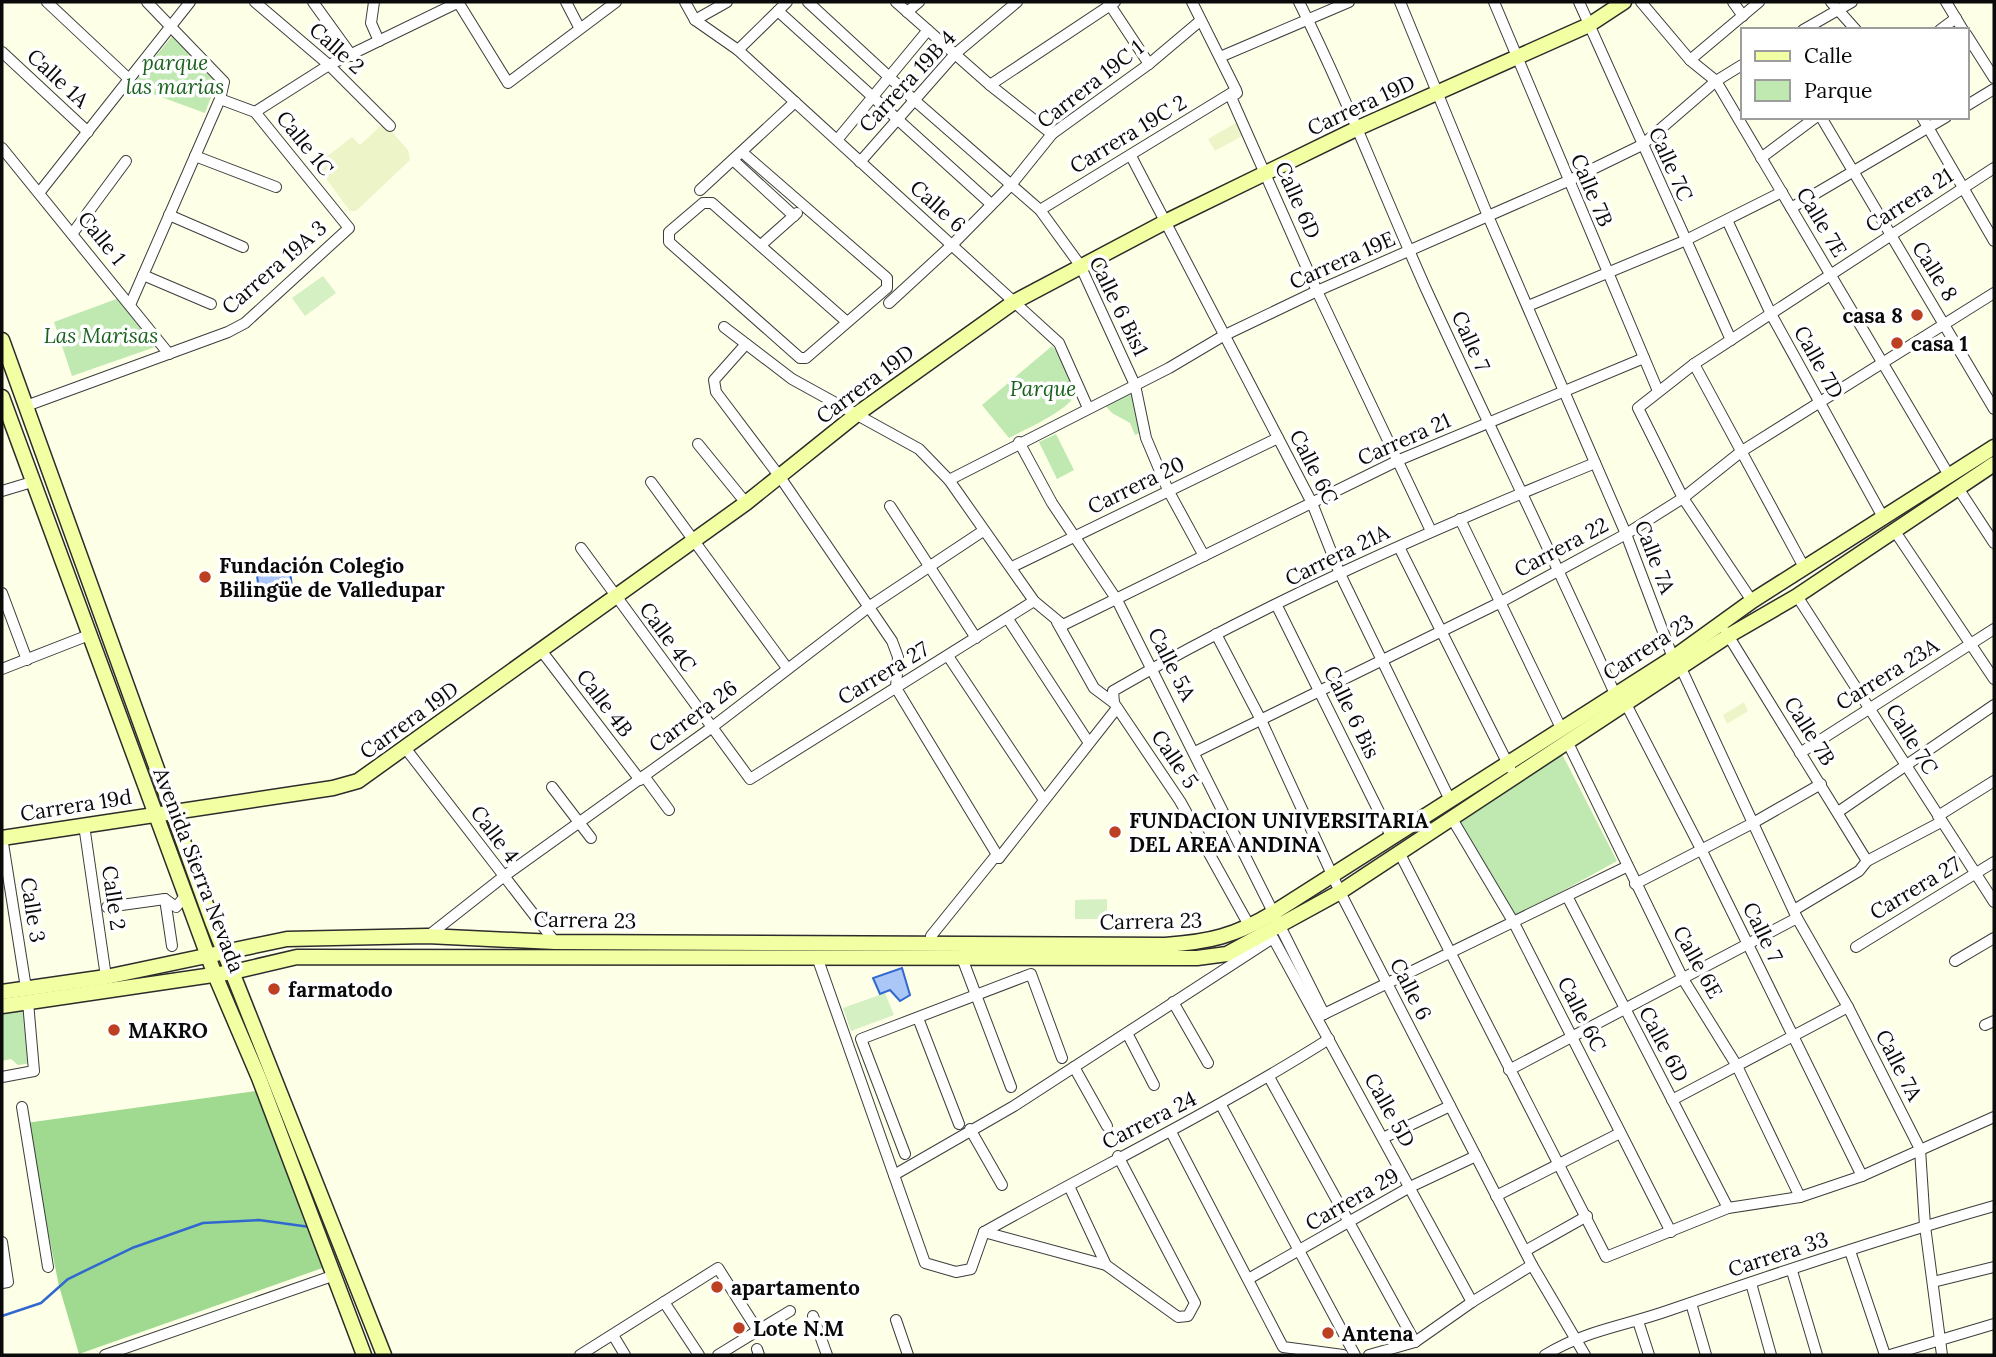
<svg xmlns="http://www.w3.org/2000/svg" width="1996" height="1357" viewBox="0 0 1996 1357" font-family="Lora,serif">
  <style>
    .farmland { fill: #edf5c8 }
    .green { fill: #c0e9b1 }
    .forest { fill: #9fda90 }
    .pitch { fill: #d5f0c3 }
    .water { fill: #abc7f7; stroke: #3168d0; stroke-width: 2 }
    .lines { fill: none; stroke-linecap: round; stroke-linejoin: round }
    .stream { stroke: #3168d0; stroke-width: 2.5 }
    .street-casing { stroke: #3d3d3d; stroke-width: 12 }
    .secondary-casing { stroke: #2c2c2c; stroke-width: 17 }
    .street { stroke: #fff; stroke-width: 10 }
    .secondary { stroke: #f2ffa2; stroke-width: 14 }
    .poi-dot { fill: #bc4021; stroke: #fff; stroke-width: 2.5 }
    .labels { text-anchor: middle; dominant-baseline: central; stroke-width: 7; stroke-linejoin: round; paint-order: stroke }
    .street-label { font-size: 21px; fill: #0a0a0a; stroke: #fff }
    .park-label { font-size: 21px; font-style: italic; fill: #1a621e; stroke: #fff }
    .poi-label { font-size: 21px; font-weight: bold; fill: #0a0a0a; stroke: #fff; text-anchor: start }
  </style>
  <rect width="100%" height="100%" fill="#feffe7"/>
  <g class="farmland">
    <path d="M1243,119L1249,132L1215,151L1208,139Z"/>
    <path d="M384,123L408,150L410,160L356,211H350L316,165L352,137L360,145Z"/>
    <path d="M1744,702L1748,711L1727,724L1723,715Z"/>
  </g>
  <g class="green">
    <path d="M174,34L217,81L205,113L131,86Z"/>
    <path d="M119,298L158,346L72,376L54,322Z"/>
    <path d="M1052,346C1060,356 1075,370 1078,382C1085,405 1025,429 1009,438L982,405Z"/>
    <path d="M1133,388L1143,432L1135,435L1130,423L1112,413L1104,404Z"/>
    <path d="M1056,434L1074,470L1057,479L1039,442Z"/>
    <path d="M1561,752L1617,861L1510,920L1455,820Z"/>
    <path d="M25,1005L32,1063L18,1065L11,1059L2,1061V1008Z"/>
  </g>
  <path class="forest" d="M263,1090L331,1265L79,1354L59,1286L26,1123Z"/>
  <g class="pitch">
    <path d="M323,276L336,293L305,316L292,298Z"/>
    <path d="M1107,899V919H1075V900Z"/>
    <path d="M885,993L894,1015L851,1031L843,1008Z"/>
  </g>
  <g class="water">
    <path d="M290,570L292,587L259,592L257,575Z"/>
    <path d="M902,968L910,995L900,1001L890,990L880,994L873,978Z"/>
  </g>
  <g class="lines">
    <path class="stream" d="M2,1316L41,1303L68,1279L132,1248L203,1223L259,1220L310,1227"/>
    <g class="street-casing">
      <g id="street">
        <path d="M47,2L129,79"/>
        <path d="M255,2L329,65L390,126"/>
        <path d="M313,2L352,56"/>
        <path d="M374,2L371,23L379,41"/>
        <path d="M458,2L508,83L616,2"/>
        <path d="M566,2L579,27"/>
        <path d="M685,2L695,20L738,50L1059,343L1088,408"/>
        <path d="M808,2L913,99L1040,210L1080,265L1135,385L1146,438L1168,490L1204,556"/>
        <path d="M896,2L990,85L1052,134"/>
        <path d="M1108,2L1149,64"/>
        <path d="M1192,2L1236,90L1237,93L1231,97L1317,291L1431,531"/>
        <path d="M1299,2C1346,96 1383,193 1426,289C1488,424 1554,558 1615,694"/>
        <path d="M1400,2L1488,216L1626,534L1673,658L1681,668L1797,918L1848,1007L1920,1149L1925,1226L1942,1355"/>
        <path d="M1494,2L1658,391"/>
        <path d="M1579,2L1731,340"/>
        <path d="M1641,2L1690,60L1716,81L1950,477"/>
        <path d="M1733,2L1743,16"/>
        <path d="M1831,2L1856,30"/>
        <path d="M1946,2L1963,30"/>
        <path d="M778,11L991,204"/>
        <path d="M907,12L919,2"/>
        <path d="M695,20L727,2"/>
        <path d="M1803,30L1852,2"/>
        <path d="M1940,30L1956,18"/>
        <path d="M1966,34L1994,78"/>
        <path d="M738,50L787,2"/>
        <path d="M2,52L88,132"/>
        <path d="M1220,57L1349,2"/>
        <path d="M1690,60L1759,2"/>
        <path d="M990,85L1115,2"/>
        <path d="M1966,106L1994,89"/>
        <path d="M255,112L329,65L459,2"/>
        <path d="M1821,117L1994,409"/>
        <path d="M1922,117L1994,241"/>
        <path d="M837,140L928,30"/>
        <path d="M2,148L169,354"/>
        <path d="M742,152L887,278V288L806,358H800L669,242V232L703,203H712L847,322"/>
        <path d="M195,156L276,187"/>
        <path d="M1131,156L1312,503L1340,574L1450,800"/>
        <path d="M1761,158L1816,117"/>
        <path d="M733,160L794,216"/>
        <path d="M860,162L955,54L1017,2"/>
        <path d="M700,190L795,102"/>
        <path d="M39,193L190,2"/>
        <path d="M1791,208L1946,117"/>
        <path d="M1040,210L1233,92"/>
        <path d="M169,215L243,247"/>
        <path d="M1727,220L1771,314L1884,519"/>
        <path d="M72,234L126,161"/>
        <path d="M761,245L797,213"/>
        <path d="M143,275L211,304"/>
        <path d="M889,303L952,245L1011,185L1052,134L1149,64L1200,21"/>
        <path d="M130,305L220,99L224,82L147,2"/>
        <path d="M1528,306L1684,241L1782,192"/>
        <path d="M724,327L792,379L919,449L949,480L1034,601L1063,625L1399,460L1644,358"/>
        <path d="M746,344L714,380L716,392L780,477L892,641L898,657L896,688L999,858"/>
        <path d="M1694,364L1805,569"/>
        <path d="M26,406L228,332L245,323L349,228L255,112L220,99"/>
        <path d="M1019,442L1052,503L1117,600L1324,1014"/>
        <path d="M698,444L746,503"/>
        <path d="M949,480L1169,368L1223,336L1317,291L1568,181L1642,145L1716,81L1742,65"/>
        <path d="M651,482L787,668"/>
        <path d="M1958,488L1994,543"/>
        <path d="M2,491L32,482"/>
        <path d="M890,506L976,638"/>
        <path d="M1460,519L1561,728"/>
        <path d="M1894,530L1994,679"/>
        <path d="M1399,547L1510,768"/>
        <path d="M581,548L750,779L1034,601"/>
        <path d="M1012,567L1278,438"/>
        <path d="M2,593L27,660"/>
        <path d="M1797,596L1994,902"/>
        <path d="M1752,601L1683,498L1638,408L1694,364L1994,168"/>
        <path d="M1277,606L1391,836"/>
        <path d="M1008,619L1089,743"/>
        <path d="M1057,622L1094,688L1114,703L1180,801L1250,927"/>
        <path d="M1726,632L1867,861"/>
        <path d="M1216,634L1261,720L1340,892L1532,1265L1585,1355"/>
        <path d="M540,649L640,780"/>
        <path d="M948,656L1044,800"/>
        <path d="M2,669L89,635"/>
        <path d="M1114,703L1113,691C1266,602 1431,530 1595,463"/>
        <path d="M1627,706L1701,849L1862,1176"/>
        <path d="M1568,743L1683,979L1737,1066L1800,1197"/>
        <path d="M406,749L555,942"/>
        <path d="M1195,752L1499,603L1626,534L1683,498L1742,451L1994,293"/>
        <path d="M1800,753L1994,629"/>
        <path d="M644,776L669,810"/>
        <path d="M552,787L591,838"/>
        <path d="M1838,812L1994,705"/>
        <path d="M1938,816L1994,781"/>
        <path d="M1451,817L1514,923L1671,1232"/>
        <path d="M84,825L106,977"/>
        <path d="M2,837L26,988"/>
        <path d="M1399,852L1606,1257L1728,1208L1800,1197L1862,1176L1994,1117"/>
        <path d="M1635,884L1753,823L1821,784"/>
        <path d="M1568,898L1728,1208"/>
        <path d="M165,899L172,946"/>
        <path d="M107,907L165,899L176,907L186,895"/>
        <path d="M1794,910L1859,871L1867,861L1941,822"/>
        <path d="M428,936L503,877L711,728L870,606L983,531"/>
        <path d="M931,943V936L994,858H999L1117,708"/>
        <path d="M1856,947L1994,862"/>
        <path d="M817,957L925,1263L956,1272L971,1269L984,1232"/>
        <path d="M962,958L1011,1087"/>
        <path d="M1955,961L1994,938"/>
        <path d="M1173,1002L1208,1063"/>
        <path d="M1320,1016L1626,867"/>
        <path d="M918,1018L959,1124"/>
        <path d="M1985,1025L1994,1021"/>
        <path d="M1127,1033L1154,1085"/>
        <path d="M1074,1067L1107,1126"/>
        <path d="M1509,1070L1797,918"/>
        <path d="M2,1077L34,1071L28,1002"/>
        <path d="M1269,1077L1415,1342"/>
        <path d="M1672,1100L1848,1007"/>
        <path d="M1221,1105L1355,1355"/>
        <path d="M22,1107L48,1267"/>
        <path d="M970,1129L1002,1185"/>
        <path d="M1171,1132L1283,1347L1343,1355"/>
        <path d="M1383,1138L1450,1106"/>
        <path d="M905,1154L861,1039L1031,974L1062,1058"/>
        <path d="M894,1175L1014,1106L1273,938L1472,1302"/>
        <path d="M1069,1186L1106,1265"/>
        <path d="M1496,1196L1620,1133"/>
        <path d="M984,1232L1106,1265L1178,1317L1188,1316L1195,1303L1118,1156"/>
        <path d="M984,1232C1099,1167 1217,1110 1329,1039"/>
        <path d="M2,1242L8,1282L2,1283"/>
        <path d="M1525,1251L1587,1216"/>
        <path d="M1850,1251L1885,1355"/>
        <path d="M1792,1271L1817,1355"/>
        <path d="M1250,1278L1410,1187L1476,1156"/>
        <path d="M1933,1282L1994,1267"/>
        <path d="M1751,1283L1771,1355"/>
        <path d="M664,1302L699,1355"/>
        <path d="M1691,1303L1706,1355"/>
        <path d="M813,1316L827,1355"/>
        <path d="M896,1320L908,1355"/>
        <path d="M1638,1321L1649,1355"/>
        <path d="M613,1335L625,1355"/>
        <path d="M757,1349L759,1355"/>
        <path d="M105,1355L335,1275"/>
        <path d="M580,1355L718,1268L758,1331"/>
        <path d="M718,1355L790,1311"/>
        <path d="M1369,1355L1415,1342L1472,1302L1532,1265"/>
        <path d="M1545,1355C1586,1330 1625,1326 1670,1310C1777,1273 1885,1237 1994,1206"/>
        <path d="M1890,1355L1994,1324"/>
      </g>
    </g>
    <g class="secondary-casing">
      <g id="secondary">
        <path d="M2,340L213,924L384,1355"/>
        <path d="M2,397L215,975L259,1078L364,1355"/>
        <path d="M2,838L333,788L358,781L746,503L857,414L1014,302L1167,221L1358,128L1589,25L1624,2"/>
        <path d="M2,992L106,977L287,939L427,936L555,942L1165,945C1209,942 1235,936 1273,913L1673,658L1752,601L1994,447"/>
        <path d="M2,1006L233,972L297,957L1197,958L1227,954L1340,892L1728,636L1797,596L1994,464"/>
      </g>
    </g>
    <use href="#street" class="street"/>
    <use href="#secondary" class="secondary"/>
  </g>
  <g class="poi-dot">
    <circle cx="1917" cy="315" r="7"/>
    <circle cx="1897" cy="343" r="7"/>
    <circle cx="205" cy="577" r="7"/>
    <circle cx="1115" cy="832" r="7"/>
    <circle cx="274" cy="989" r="7"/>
    <circle cx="114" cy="1030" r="7"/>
    <circle cx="717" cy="1287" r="7"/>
    <circle cx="739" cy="1328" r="7"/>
    <circle cx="1328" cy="1333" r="7"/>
  </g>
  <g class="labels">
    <g class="street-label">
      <text transform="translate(337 48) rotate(42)">Calle 2</text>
      <text transform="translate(58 78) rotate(43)">Calle 1A</text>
      <text transform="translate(907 81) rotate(-47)">Carrera 19B 4</text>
      <text transform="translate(1090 84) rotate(-38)">Carrera 19C 1</text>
      <text transform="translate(1361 105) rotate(-25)">Carrera 19D</text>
      <text transform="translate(1128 134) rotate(-31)">Carrera 19C 2</text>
      <text transform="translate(305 143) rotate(51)">Calle 1C</text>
      <text transform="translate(1671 164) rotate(66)">Calle 7C</text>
      <text transform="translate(1592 190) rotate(67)">Calle 7B</text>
      <text transform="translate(1298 200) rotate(66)">Calle 6D</text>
      <text transform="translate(1909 200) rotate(-33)">Carrera 21</text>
      <text transform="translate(938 206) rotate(42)">Calle 6</text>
      <text transform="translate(1822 222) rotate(59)">Calle 7E</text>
      <text transform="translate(102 238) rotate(51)">Calle 1</text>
      <text transform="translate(1342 260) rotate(-24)">Carrera 19E</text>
      <text transform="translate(274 267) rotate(-41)">Carrera 19A 3</text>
      <text transform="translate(1935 271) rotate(58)">Calle 8</text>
      <text transform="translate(1119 306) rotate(64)">Calle 6 Bis1</text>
      <text transform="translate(1471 341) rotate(66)">Calle 7</text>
      <text transform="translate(1819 362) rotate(61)">Calle 7D</text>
      <text transform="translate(865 384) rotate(-37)">Carrera 19D</text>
      <text transform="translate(1404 439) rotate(-24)">Carrera 21</text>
      <text transform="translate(1314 467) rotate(63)">Calle 6C</text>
      <text transform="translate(1136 485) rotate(-26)">Carrera 20</text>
      <text transform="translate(1561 547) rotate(-28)">Carrera 22</text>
      <text transform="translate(1337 555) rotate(-26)">Carrera 21A</text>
      <text transform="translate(1655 557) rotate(69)">Calle 7A</text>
      <text transform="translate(668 637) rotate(54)">Calle 4C</text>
      <text transform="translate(1648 647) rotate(-33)">Carrera 23</text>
      <text transform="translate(1172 664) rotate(63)">Calle 5A</text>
      <text transform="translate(883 673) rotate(-31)">Carrera 27</text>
      <text transform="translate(1887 674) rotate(-32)">Carrera 23A</text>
      <text transform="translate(605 703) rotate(53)">Calle 4B</text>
      <text transform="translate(1352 712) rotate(64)">Calle 6 Bis</text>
      <text transform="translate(693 716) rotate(-37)">Carrera 26</text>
      <text transform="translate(409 720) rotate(-36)">Carrera 19D</text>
      <text transform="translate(1810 731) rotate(58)">Calle 7B</text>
      <text transform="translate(1912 739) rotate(58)">Calle 7C</text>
      <text transform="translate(1175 759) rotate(56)">Calle 5</text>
      <text transform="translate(76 805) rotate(-9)">Carrera 19d</text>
      <text transform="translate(495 834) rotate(53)">Calle 4</text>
      <text transform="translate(199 870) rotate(69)">Avenida Sierra Nevada</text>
      <text transform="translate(1915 888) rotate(-31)">Carrera 27</text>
      <text transform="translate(114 898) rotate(82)">Calle 2</text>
      <text transform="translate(33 910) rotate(81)">Calle 3</text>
      <text transform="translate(585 920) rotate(1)">Carrera 23</text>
      <text transform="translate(1151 921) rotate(-1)">Carrera 23</text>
      <text transform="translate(1763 932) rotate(64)">Calle 7</text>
      <text transform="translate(1698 962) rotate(61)">Calle 6E</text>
      <text transform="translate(1411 989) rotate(63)">Calle 6</text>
      <text transform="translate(1582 1014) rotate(63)">Calle 6C</text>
      <text transform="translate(1664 1044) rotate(62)">Calle 6D</text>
      <text transform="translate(1899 1065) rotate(63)">Calle 7A</text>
      <text transform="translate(1390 1110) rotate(61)">Calle 5D</text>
      <text transform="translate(1149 1120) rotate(-27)">Carrera 24</text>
      <text transform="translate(1352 1199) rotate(-30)">Carrera 29</text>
      <text transform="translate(1778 1254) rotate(-18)">Carrera 33</text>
    </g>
    <g class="park-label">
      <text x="175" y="62">parque<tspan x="175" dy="24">las marias</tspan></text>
      <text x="101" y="335">Las Marisas</text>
      <text x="1043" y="388">Parque</text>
    </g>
    <g class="poi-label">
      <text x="1903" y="315" text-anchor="end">casa 8</text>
      <text x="1911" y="343">casa 1</text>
      <text x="219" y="565">Fundación Colegio<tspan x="219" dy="24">Bilingüe de Valledupar</tspan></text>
      <text x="1129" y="820">FUNDACION UNIVERSITARIA<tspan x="1129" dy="24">DEL AREA ANDINA</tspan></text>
      <text x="288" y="989">farmatodo</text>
      <text x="128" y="1030">MAKRO</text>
      <text x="731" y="1287">apartamento</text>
      <text x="753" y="1328">Lote N.M</text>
      <text x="1342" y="1333">Antena</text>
    </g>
  </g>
  <rect width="1996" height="1357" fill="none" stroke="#0a0a0a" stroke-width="7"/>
  <rect x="1741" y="28" width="228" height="91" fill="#ffffff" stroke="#9d9d9d" stroke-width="2"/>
  <rect x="1755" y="51" width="35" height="10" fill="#f2ffa2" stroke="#9d9d9d" stroke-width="2"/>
  <text x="1804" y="63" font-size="21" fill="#0a0a0a">Calle</text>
  <rect x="1755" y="80" width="35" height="21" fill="#c0e9b1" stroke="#9d9d9d" stroke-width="2"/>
  <text x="1804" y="98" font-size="21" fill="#0a0a0a">Parque</text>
</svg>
